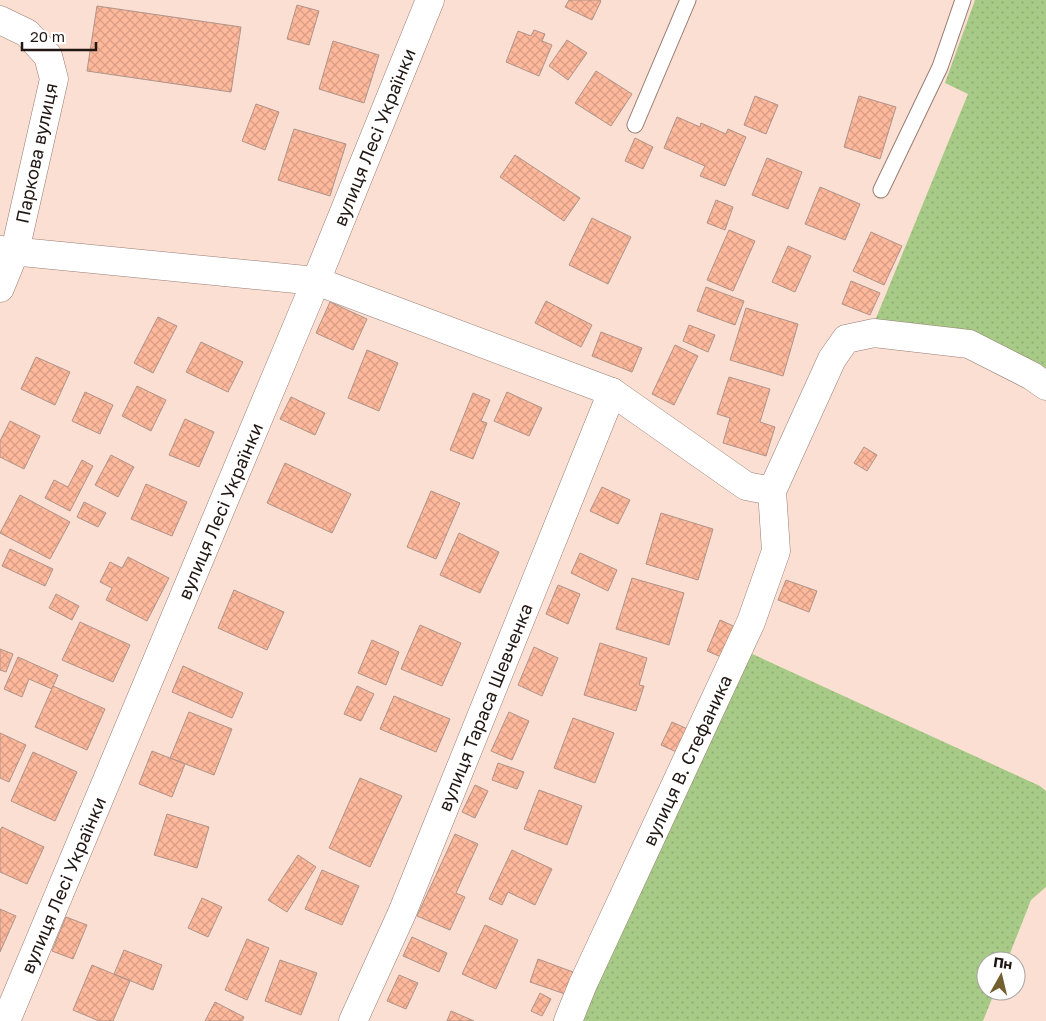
<svg xmlns="http://www.w3.org/2000/svg" width="1046" height="1021" viewBox="0 0 1046 1021" font-family="'Golos Text',sans-serif">
  <style>
    .park { fill: url(#park-dots) }
    .building { fill: url(#building-cross-hatch); stroke: #af9489 }
    .lines { fill: none; stroke-linecap: round; stroke-linejoin: round }
    .lane-casing { stroke: #977d73; stroke-width: 17 }
    .street-casing { stroke: #977d73; stroke-width: 29 }
    .lane { stroke: #fff; stroke-width: 15 }
    .street { stroke: #fff; stroke-width: 28 }
    .labels { text-anchor: middle; dominant-baseline: central; stroke-width: 5; stroke-linejoin: round; paint-order: stroke }
    .street-label { font-size: 18px; fill: #211713; stroke: #fff }
  </style>
  <defs>
    <pattern id="park-dots" width="8" height="8" patternUnits="userSpaceOnUse" patternTransform="scale(1.25)"><rect width="8" height="8" fill="#a7ca87"/><path d="M2 2h.1M6 6h.1" fill="none" stroke="#8fad74" stroke-width="1.8" stroke-linecap="round"/></pattern>
    <pattern id="building-cross-hatch" width="8" height="8" patternUnits="userSpaceOnUse" patternTransform="scale(1.25)"><rect width="8" height="8" fill="#feb89b"/><path d="M0 0l8 8M0 8l8-8" fill="none" stroke="#d99d85"/></pattern>
  </defs>
  <rect width="100%" height="100%" fill="#fcdfd3"/>
  <g class="park">
    <path d="M975,0H1046V374L874,323L968,94L945,83Z"/>
    <path d="M748,652L1040,786L1046,791V887L1031,900L1007,961H986V991H995L983,1021H579Z"/>
  </g>
  <g class="building">
    <path d="M569,0H600L601,1L592,20L565,7Z"/>
    <path d="M297,5L319,11L309,45L287,39Z"/>
    <path d="M97,6L241,27L231,92L87,71Z"/>
    <path d="M534,30L545,34L542,41L552,45L539,76L506,62L518,31L531,36Z"/>
    <path d="M567,40L587,53L568,80L549,66Z"/>
    <path d="M333,41L379,55L364,103L319,89Z"/>
    <path d="M596,71L632,94L611,126L575,103Z"/>
    <path d="M755,96L778,105L766,134L744,125Z"/>
    <path d="M859,96L896,107L880,159L844,147Z"/>
    <path d="M256,104L279,112L265,150L242,141Z"/>
    <path d="M677,117L700,127L701,123L726,134L728,129L746,137L725,186L700,176L705,166L664,148Z"/>
    <path d="M294,129L346,144L330,196L278,180Z"/>
    <path d="M635,138L653,147L643,169L625,161Z"/>
    <path d="M515,155L580,198L564,221L500,177Z"/>
    <path d="M767,158L802,172L788,209L752,195Z"/>
    <path d="M820,187L860,204L845,240L805,224Z"/>
    <path d="M716,200L733,207L725,230L707,223Z"/>
    <path d="M592,218L631,237L608,284L569,265Z"/>
    <path d="M729,230L755,241L733,291L707,280Z"/>
    <path d="M871,232L902,246L884,285L853,271Z"/>
    <path d="M788,246L811,256L795,292L772,282Z"/>
    <path d="M851,281L880,293L870,315L842,304Z"/>
    <path d="M706,287L744,301L735,325L697,311Z"/>
    <path d="M546,301L592,325L581,347L535,323Z"/>
    <path d="M330,302L367,319L353,350L316,333Z"/>
    <path d="M746,308L798,324L783,376L730,360Z"/>
    <path d="M158,317L177,326L153,373L134,363Z"/>
    <path d="M689,325L715,335L708,352L683,341Z"/>
    <path d="M601,332L642,348L632,372L592,356Z"/>
    <path d="M201,342L243,362L228,392L186,372Z"/>
    <path d="M675,345L698,356L674,405L652,394Z"/>
    <path d="M367,350L398,363L379,411L348,398Z"/>
    <path d="M36,357L70,372L55,405L21,389Z"/>
    <path d="M729,377L770,389L760,422L775,427L766,456L723,443L730,418L717,414Z"/>
    <path d="M137,386L166,400L151,431L122,416Z"/>
    <path d="M85,392L113,405L100,434L72,421Z"/>
    <path d="M507,392L542,408L529,436L494,421Z"/>
    <path d="M473,393L490,400L481,421L487,423L473,459L450,450Z"/>
    <path d="M291,397L325,413L315,435L280,419Z"/>
    <path d="M185,419L214,432L199,467L169,455Z"/>
    <path d="M10,421L40,436L24,469L0,457V441Z"/>
    <path d="M864,447L877,455L867,471L854,463Z"/>
    <path d="M111,455L134,467L118,497L95,485Z"/>
    <path d="M82,460L93,466L70,511L45,498L54,480L68,487Z"/>
    <path d="M285,463L351,494L332,533L267,503Z"/>
    <path d="M146,484L187,502L172,536L131,519Z"/>
    <path d="M602,487L630,500L618,524L590,511Z"/>
    <path d="M431,491L460,503L436,559L407,547Z"/>
    <path d="M20,495L70,522L50,559L0,533Z"/>
    <path d="M84,502L106,513L98,527L77,517Z"/>
    <path d="M661,513L713,529L698,580L646,564Z"/>
    <path d="M459,533L499,552L480,593L440,575Z"/>
    <path d="M10,549L53,569L45,586L2,566Z"/>
    <path d="M580,553L617,570L608,591L571,573Z"/>
    <path d="M128,557L169,578L147,621L106,600L112,588L100,582L110,562L122,568Z"/>
    <path d="M632,578L684,593L669,645L616,629Z"/>
    <path d="M786,580L817,591L809,612L778,600Z"/>
    <path d="M558,585L580,594L568,624L546,614Z"/>
    <path d="M234,590L284,612L267,650L218,628Z"/>
    <path d="M56,594L79,606L72,620L49,608Z"/>
    <path d="M720,620L740,629L726,659L707,651Z"/>
    <path d="M80,622L130,645L113,682L62,660Z"/>
    <path d="M420,625L461,643L442,686L401,669Z"/>
    <path d="M372,640L399,652L386,685L358,673Z"/>
    <path d="M600,643L647,658L639,685L644,686L636,711L584,695Z"/>
    <path d="M534,647L558,658L542,696L518,685Z"/>
    <path d="M0,649L13,654L6,672L0,670Z"/>
    <path d="M18,657L58,675L52,689L29,679L22,697L4,689Z"/>
    <path d="M183,666L243,693L232,718L172,692Z"/>
    <path d="M53,686L105,709L87,750L35,727Z"/>
    <path d="M357,686L374,694L361,721L344,714Z"/>
    <path d="M394,696L450,719L436,752L380,729Z"/>
    <path d="M189,712L232,729L214,775L170,758Z"/>
    <path d="M509,712L529,721L512,760L491,751Z"/>
    <path d="M573,718L614,733L595,783L554,768Z"/>
    <path d="M672,722L692,731L681,754L661,745Z"/>
    <path d="M0,733L26,745L9,782L0,778Z"/>
    <path d="M152,751L185,764L172,797L139,784Z"/>
    <path d="M33,752L77,772L55,821L11,801Z"/>
    <path d="M498,763L524,772L517,789L492,780Z"/>
    <path d="M360,778L402,796L370,867L329,848Z"/>
    <path d="M475,785L488,791L475,818L462,812Z"/>
    <path d="M539,790L582,806L567,845L524,829Z"/>
    <path d="M167,814L209,827L197,868L154,855Z"/>
    <path d="M2,827L44,847L27,884L0,872V830Z"/>
    <path d="M455,834L478,844L456,893L465,897L450,930L417,916Z"/>
    <path d="M512,850L552,869L535,905L508,892L502,905L489,899Z"/>
    <path d="M298,855L316,867L287,912L268,900Z"/>
    <path d="M322,870L359,886L342,925L305,909Z"/>
    <path d="M202,898L222,907L208,937L188,928Z"/>
    <path d="M0,909L16,916L0,952Z"/>
    <path d="M66,917L87,925L73,959L52,951Z"/>
    <path d="M485,925L518,940L496,989L462,974Z"/>
    <path d="M412,937L447,953L439,972L403,956Z"/>
    <path d="M247,939L269,948L247,1000L225,990Z"/>
    <path d="M124,950L162,965L153,990L114,974Z"/>
    <path d="M538,959L573,972L565,994L530,982Z"/>
    <path d="M280,960L317,973L301,1015L265,1001Z"/>
    <path d="M92,965L130,981L113,1021H99L73,1010Z"/>
    <path d="M399,975L418,983L406,1009L387,1001Z"/>
    <path d="M540,993L551,999L542,1016L531,1011Z"/>
    <path d="M215,1002L244,1017L242,1021H205Z"/>
    <path d="M451,1011L474,1021H447Z"/>
  </g>
  <g class="lines">
    <g class="lane-casing">
      <g id="lane">
        <path d="M635,125L688,0"/>
        <path d="M881,190L940,67L963,0"/>
      </g>
    </g>
    <g class="street-casing">
      <g id="street">
        <path d="M0,20L27,33L48,56L54,79L15,251L0,288"/>
        <path d="M0,250L316,281L612,392L746,486L772,491"/>
        <path d="M6,1021L316,281L430,0"/>
        <path d="M353,1021L402,913L612,392"/>
        <path d="M568,1021L583,984L751,622L776,551L772,491L832,359L846,339L874,333L969,344L1032,376L1046,386"/>
      </g>
    </g>
    <use href="#lane" class="lane"/>
    <use href="#street" class="street"/>
  </g>
  <g class="labels">
    <g class="street-label">
      <text transform="translate(374 137) rotate(-68)">вулиця Лесі Українки</text>
      <text transform="translate(36 153) rotate(-78)">Паркова вулиця</text>
      <text transform="translate(220 511) rotate(-67)">вулиця Лесі Українки</text>
      <text transform="translate(485 707) rotate(-68)">вулиця Тараса Шевченка</text>
      <text transform="translate(687 760) rotate(-65)">вулиця В. Стефаника</text>
      <text transform="translate(63 885) rotate(-67)">вулиця Лесі Українки</text>
    </g>
  </g>
  <g transform="translate(1001 976) rotate(8)"><circle r="24" fill="#ffffff" stroke="#a6a2a1"/>
  <path d="M0-4L9 19L0 12L-9 19Z" fill="#745f2e"/>
  <text y="-8" font-size="14" font-weight="bold" text-anchor="middle" fill="#211713">Пн</text>
  </g>
  <path d="M22 42v8h74v-8" fill="none" stroke="#211713" stroke-width="2.5"/>
  <text x="30" y="42" font-size="15" fill="#211713" stroke="#ffffff" stroke-width="4" paint-order="stroke">20 m</text>
</svg>
